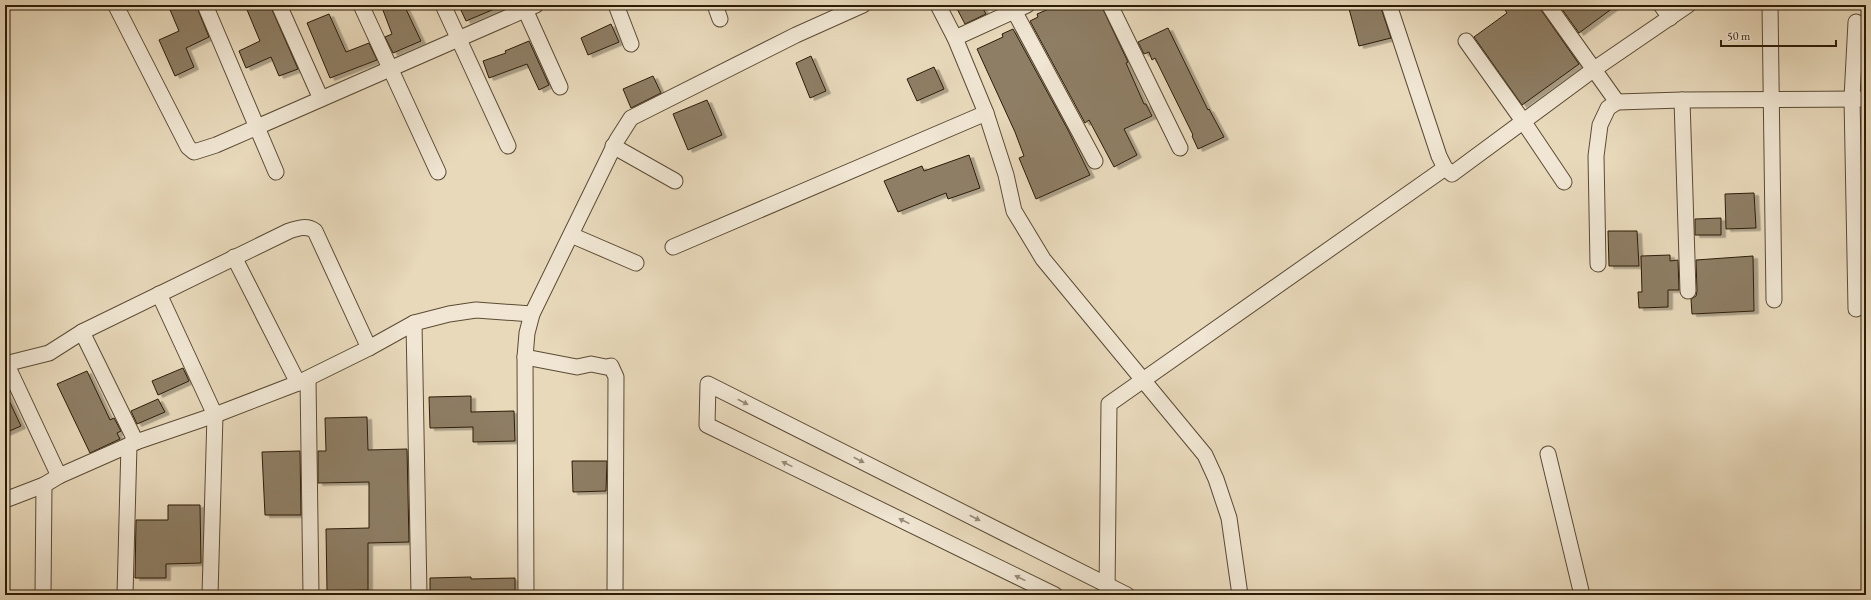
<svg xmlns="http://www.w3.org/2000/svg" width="1871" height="600" viewBox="0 0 1871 600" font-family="'EB Garamond',serif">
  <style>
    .building { fill: #8e7e65; stroke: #2c1c07; filter: url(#shadow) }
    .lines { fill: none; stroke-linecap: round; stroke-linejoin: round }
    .minor-casing { stroke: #5b4b34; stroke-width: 17 }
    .minor { stroke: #f0e6d3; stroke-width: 15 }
    .oneway { fill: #988b77 }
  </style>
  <defs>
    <filter id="shadow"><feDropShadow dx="4.5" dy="2.5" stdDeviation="0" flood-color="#0004"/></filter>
  </defs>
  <rect width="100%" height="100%" fill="#e8d9bb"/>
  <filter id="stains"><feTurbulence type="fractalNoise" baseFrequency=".005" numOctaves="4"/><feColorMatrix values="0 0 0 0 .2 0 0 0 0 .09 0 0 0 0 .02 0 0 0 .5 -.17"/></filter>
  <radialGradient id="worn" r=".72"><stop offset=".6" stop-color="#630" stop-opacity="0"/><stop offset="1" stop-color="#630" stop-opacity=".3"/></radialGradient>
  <g class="building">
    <path d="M168,5H196L209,37L186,48L194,67L175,76L159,40L179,31Z"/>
    <path d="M245,5H270L298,69L279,76L271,57L246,68L239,51L260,41Z"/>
    <path d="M381,5H404L421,41L393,53L385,37L392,34Z"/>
    <path d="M467,5H504L466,21L460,8Z"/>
    <path d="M955,5H981L986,14L965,24Z"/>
    <path d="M1058,5H1101L1128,62L1126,63L1144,104H1146L1152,116L1124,129L1137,155L1114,167L1089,120L1085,123L1030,21L1038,17L1037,14Z"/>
    <path d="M1348,5H1380L1391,38L1359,46Z"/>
    <path d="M1502,5H1539L1541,10L1579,64L1522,105L1474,37L1507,13Z"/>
    <path d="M1559,5H1617L1579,33Z"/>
    <path d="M329,14L346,52L369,43L377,60L330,78L307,23Z"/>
    <path d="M611,24L619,42L588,55L581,38Z"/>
    <path d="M1168,28L1208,110L1209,109L1224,137L1198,149L1192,136L1193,135L1155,58L1152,60L1149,52L1144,54L1138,42Z"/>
    <path d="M1013,29L1068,130L1090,175L1036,199L1019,158L1024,156L1015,132L977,49L1003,37L1002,34Z"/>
    <path d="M529,41L549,85L539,90L527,64L489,78L483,61L506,53L505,51Z"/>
    <path d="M811,56L826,91L810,98L796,63Z"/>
    <path d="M934,67L944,89L917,101L907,79Z"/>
    <path d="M653,76L661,93L631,108L623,89Z"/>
    <path d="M707,100L722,135L688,150L673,114Z"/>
    <path d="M969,155L980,188L948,199L946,193L898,212L884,181L922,166L924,171Z"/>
    <path d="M1754,193L1756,228L1726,229L1725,194Z"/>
    <path d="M1721,218V235H1695V219Z"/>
    <path d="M1608,231H1637L1639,266H1609Z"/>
    <path d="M1670,255V261L1678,260L1679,290H1668V307L1639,308L1638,292H1642L1641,256Z"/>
    <path d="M1753,256L1754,311L1692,314L1691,299L1696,296L1697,291L1696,260Z"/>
    <path d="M183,368L189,381L158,395L152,381Z"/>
    <path d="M87,371L110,420L114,418L121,431L117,433L120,439L90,453L57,384Z"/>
    <path d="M5,392L21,426L5,433Z"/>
    <path d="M471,396V412L514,411L515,441L473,442V427L430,428L429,397Z"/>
    <path d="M158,399L165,412L137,424L131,411Z"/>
    <path d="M367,417L368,450L407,449L409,542L368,543V590L327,591L326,529L369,528V482L318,483V451H326L325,418Z"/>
    <path d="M300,451L301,515H265L262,452Z"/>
    <path d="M572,461H607L606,491L573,492Z"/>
    <path d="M168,505H200L201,563L166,564V578H135L136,520H168Z"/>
    <path d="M471,577V579L515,578V595H430V578Z"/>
  </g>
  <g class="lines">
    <g class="minor-casing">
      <g id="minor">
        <path d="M205,5L276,172"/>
        <path d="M279,5L321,99"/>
        <path d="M361,5L438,172"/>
        <path d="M443,5L508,146"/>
        <path d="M523,5L560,87"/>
        <path d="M616,5L631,44"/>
        <path d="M715,5L720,19"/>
        <path d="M938,5L955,38L986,113L1006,175L1014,211L1043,259L1205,455L1216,479L1229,518L1240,595"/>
        <path d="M1011,5L1095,161"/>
        <path d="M1110,5L1180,148"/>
        <path d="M1389,5L1439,156L1445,168L1452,174L1593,70L1688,5"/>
        <path d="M1548,5L1617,102L1682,100L1866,99"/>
        <path d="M1661,5L1670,18"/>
        <path d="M1770,5L1774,300"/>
        <path d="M116,6L188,147L194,152L216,145L536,5"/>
        <path d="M1856,22L1852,98L1856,309"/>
        <path d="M955,38L1027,5"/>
        <path d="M1466,41L1523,121L1564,182"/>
        <path d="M1682,100L1688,291"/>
        <path d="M613,146L675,181"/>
        <path d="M571,235L636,263"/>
        <path d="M673,247L986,113"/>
        <path d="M234,257L298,383"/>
        <path d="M1598,264L1596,156L1600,125L1608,108L1617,102"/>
        <path d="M159,294L215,415L210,595"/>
        <path d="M414,323L419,595"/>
        <path d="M82,332L136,442"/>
        <path d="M525,357L577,367L591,364L606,367L611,366L616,377L615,595"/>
        <path d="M6,363L59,476"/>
        <path d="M5,364L49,353L82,332L289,231C298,228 307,225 315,231L369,348"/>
        <path d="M308,379L311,595"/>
        <path d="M1548,454L1582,595"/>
        <path d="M5,500L44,485L59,476L136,442L215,415L298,383L369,348L414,323L449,314L476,310L532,314"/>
        <path d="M1107,593L1109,404L1445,168"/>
        <path d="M43,595L44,485"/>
        <path d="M125,595L129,445"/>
        <path d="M526,595L525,357L527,333L532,314L617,140L631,118L796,35L863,5"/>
        <path d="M1055,595L707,425L708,384L1127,595"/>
      </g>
    </g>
    <use href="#minor" class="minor"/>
  </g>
  <defs><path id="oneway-solid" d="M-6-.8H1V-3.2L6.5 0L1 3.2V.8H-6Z"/></defs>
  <g class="oneway">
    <use href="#oneway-solid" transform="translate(743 402) rotate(27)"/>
    <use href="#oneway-solid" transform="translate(859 460) rotate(27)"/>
    <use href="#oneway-solid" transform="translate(787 464) rotate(-154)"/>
    <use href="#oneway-solid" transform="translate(975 518) rotate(27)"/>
    <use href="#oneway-solid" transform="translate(904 521) rotate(-154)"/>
    <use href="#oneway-solid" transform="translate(1020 578) rotate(-154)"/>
  </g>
  <rect width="1871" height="600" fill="none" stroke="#e8d9bb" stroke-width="20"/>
  <rect x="6" y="6" width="1859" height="588" fill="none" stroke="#2c1c07" stroke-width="2"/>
  <rect x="10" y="10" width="1851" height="580" fill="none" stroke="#2c1c07"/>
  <path d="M1721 40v6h115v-6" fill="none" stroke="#2c1c07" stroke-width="2"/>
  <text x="1727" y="40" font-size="12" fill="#2c1c07" stroke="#f0e6d3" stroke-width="3" paint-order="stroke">50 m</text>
  <rect width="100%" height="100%" filter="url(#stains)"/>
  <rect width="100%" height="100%" fill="url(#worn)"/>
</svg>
